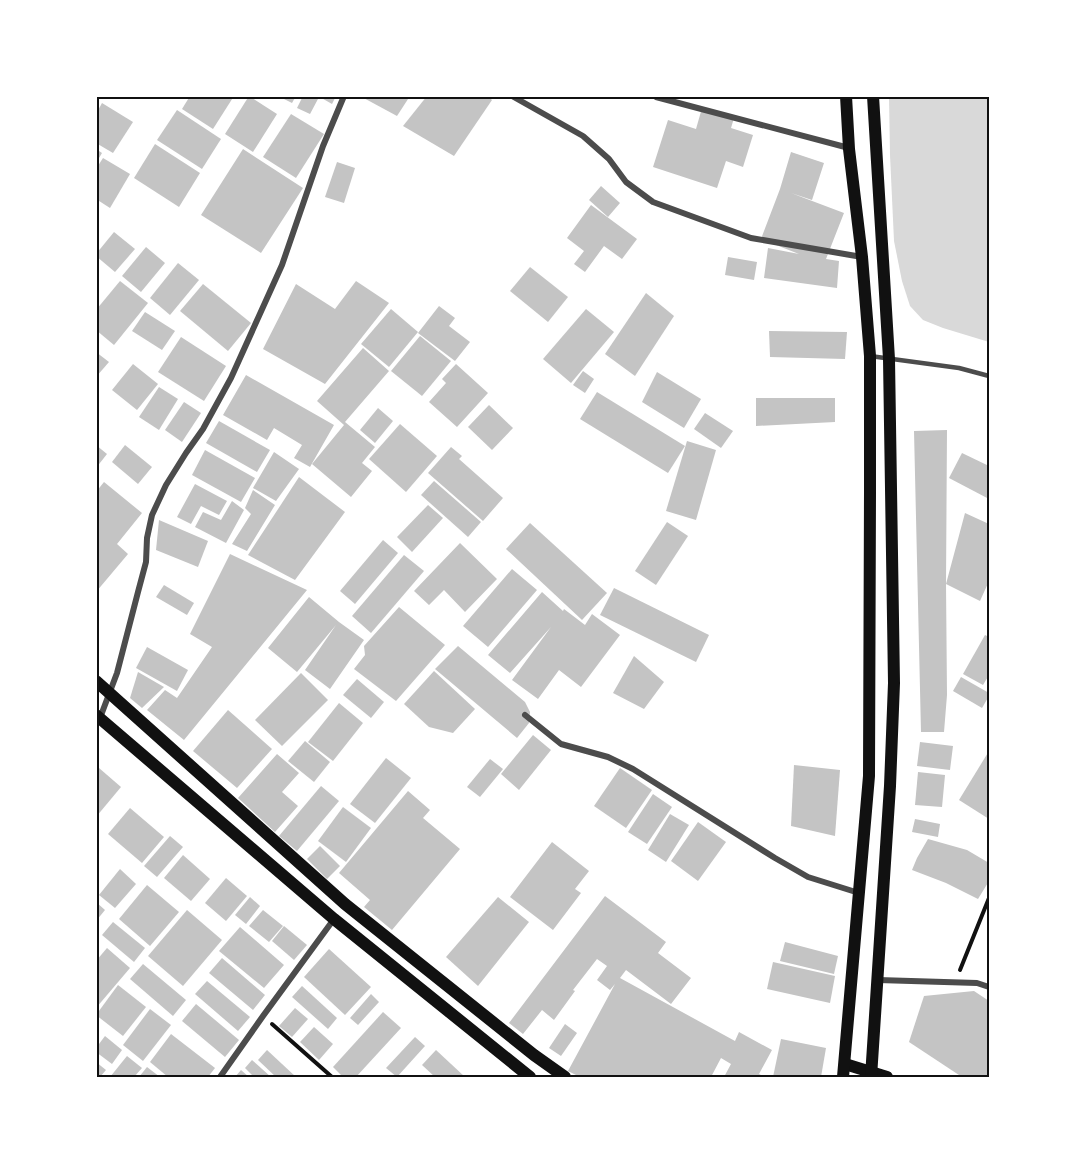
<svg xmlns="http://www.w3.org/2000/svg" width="1085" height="1173" viewBox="0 0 1085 1173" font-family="Arial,sans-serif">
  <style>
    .water { fill: #d9d9d9 }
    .building { fill: #c4c4c4 }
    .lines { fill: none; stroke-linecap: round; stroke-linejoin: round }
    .path { stroke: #111; stroke-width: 4 }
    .service { stroke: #4c4c4c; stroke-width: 4.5 }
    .minor { stroke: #4c4c4c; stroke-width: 6 }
    .secondary { stroke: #111; stroke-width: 12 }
    .neatline { fill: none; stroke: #111; stroke-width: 2 }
  </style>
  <rect width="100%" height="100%" fill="#fff"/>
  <path class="water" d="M889,96H989V342L943,328L923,320L910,306L902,281L894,241L890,155Z"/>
  <g class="building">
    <path d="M190,96H234L213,129L182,109Z"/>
    <path d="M249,96L277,114L253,152L225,134Z"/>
    <path d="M278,96H296L292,103Z"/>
    <path d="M303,96H312L318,99L310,114L297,108Z"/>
    <path d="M318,96H336L332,104Z"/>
    <path d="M360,96H410L397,116Z"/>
    <path d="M427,96H487L492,100L454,156L403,126Z"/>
    <path d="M102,103L133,122L113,153L96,143V114Z"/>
    <path d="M702,108L734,118L731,128L753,135L743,167L726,161L717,188L653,167L668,120L696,129Z"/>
    <path d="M177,110L221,139L202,169L157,140Z"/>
    <path d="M291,114L324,134L296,178L263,157Z"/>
    <path d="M155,144L200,173L179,207L134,178Z"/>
    <path d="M96,149L102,153L96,163Z"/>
    <path d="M243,149L303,188L261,253L201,215Z"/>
    <path d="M791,152L824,163L812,200L791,193L844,213L826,259L839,261L837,288L764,278L768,248L799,254L761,239L780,189Z"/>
    <path d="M103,158L130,174L110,208L96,199V169Z"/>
    <path d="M337,162L355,168L344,203L325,197Z"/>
    <path d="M601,186L620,203L608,217L589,200Z"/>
    <path d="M591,205L637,239L622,259L604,246L585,272L574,264L584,251L567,238Z"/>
    <path d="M114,232L135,249L115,272L96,256V254Z"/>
    <path d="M146,247L165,263L141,292L122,276Z"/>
    <path d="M728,257L757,262L754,280L725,275Z"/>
    <path d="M178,263L199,280L170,315L150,298Z"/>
    <path d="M530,267L568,297L548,322L510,291Z"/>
    <path d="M120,281L148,303L114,345L96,330V310Z"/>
    <path d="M356,281L389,303L325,384L263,349L296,284L335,309Z"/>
    <path d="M203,284L251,323L228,351L180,311Z"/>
    <path d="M646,293L674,316L635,376L605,354Z"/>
    <path d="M439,306L455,318L449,326L470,342L455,361L418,333Z"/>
    <path d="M391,309L418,332L389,367L361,344Z"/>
    <path d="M586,309L614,332L571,383L543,359Z"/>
    <path d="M145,312L175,331L162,350L132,331Z"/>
    <path d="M769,331L847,332L845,359L770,357Z"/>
    <path d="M420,336L451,361L422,396L391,371Z"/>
    <path d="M181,337L226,366L204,401L158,372Z"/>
    <path d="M363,348L389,371L345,422L375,447L362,463L372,471L351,497L312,464L344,425L317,401Z"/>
    <path d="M96,352L109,362L96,377Z"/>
    <path d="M133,364L158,384L137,410L112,390Z"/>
    <path d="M456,364L488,393L457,427L429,402L446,383L442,379Z"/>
    <path d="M583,371L594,379L585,393L573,385Z"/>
    <path d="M657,372L701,399L684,428L642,402Z"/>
    <path d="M246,375L334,425L310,467L294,458L302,445L274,428L267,440L223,415Z"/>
    <path d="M159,387L178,399L159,430L139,417Z"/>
    <path d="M597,392L685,446L668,473L580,419Z"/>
    <path d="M756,398H835V422L756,426Z"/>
    <path d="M184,402L201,413L182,442L165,430Z"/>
    <path d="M489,405L513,428L492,450L468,427Z"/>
    <path d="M378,408L393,421L375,443L360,430Z"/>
    <path d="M705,413L733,431L721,448L694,429Z"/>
    <path d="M219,421L270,450L257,472L206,443Z"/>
    <path d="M400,424L437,456L406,492L369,459Z"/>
    <path d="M947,430L946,584L965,513L989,524V581L980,601L946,584L947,695L944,732H921L914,431Z"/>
    <path d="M687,441L716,450L696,520L666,511Z"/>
    <path d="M96,445L107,454L96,468Z"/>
    <path d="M125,445L152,467L138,484L112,462Z"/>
    <path d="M451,447L462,456L459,459L503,498L483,521L428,473Z"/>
    <path d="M205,450L255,478L241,502L192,475Z"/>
    <path d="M274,452L299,469L276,501L253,488Z"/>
    <path d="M962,453L989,466V499L949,478Z"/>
    <path d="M299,477L345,512L295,580L248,555Z"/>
    <path d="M434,481L481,522L468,537L421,495Z"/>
    <path d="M104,482L142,513L117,544L128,554L96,592V492Z"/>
    <path d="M195,484L227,501L219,515L201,506L191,524L177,517Z"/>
    <path d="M253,490L275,505L247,551L232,544L251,514L245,508Z"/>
    <path d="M232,501L244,510L226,543L195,527L203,512L221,520Z"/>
    <path d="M428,505L443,518L412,552L397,537Z"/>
    <path d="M159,520L208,541L198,567L156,550Z"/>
    <path d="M667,522L688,536L656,585L635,571Z"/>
    <path d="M530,523L607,593L582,620L506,549Z"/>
    <path d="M383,540L398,553L355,604L340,591Z"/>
    <path d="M460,543L497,579L465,612L444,590L429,605L414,591Z"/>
    <path d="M230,554L307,590L184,740L147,710L165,690L177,698L212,647L190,634Z"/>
    <path d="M404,555L424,571L371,633L352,616Z"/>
    <path d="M512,569L537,590L488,647L463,626Z"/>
    <path d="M164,585L194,603L187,615L156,597Z"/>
    <path d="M614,588L709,635L696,662L600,615Z"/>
    <path d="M542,592L563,611L564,609L585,625L592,614L620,635L581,687L559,670L538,699L512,680L551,627L510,673L488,655Z"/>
    <path d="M309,597L339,622L364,640L330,689L305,670L336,625L297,672L268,648Z"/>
    <path d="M399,607L445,645L396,701L354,669L365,655L364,646Z"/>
    <path d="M985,635L989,637V675L983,685L963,674Z"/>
    <path d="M458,646L525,702L530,712L529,723L517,738L435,669Z"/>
    <path d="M147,647L188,670L177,691L136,668Z"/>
    <path d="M634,656L664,682L644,709L613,693Z"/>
    <path d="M434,671L475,709L453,733L429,727L404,704Z"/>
    <path d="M138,672L164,687L142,708L130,698Z"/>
    <path d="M301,673L328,700L282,746L255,720Z"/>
    <path d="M961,677L989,693V696L982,708L953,691Z"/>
    <path d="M357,679L384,702L371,718L343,695Z"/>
    <path d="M339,703L363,723L333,761L308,742Z"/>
    <path d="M228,710L272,749L237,788L193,751Z"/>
    <path d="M533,735L551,750L519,790L501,774Z"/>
    <path d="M305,741L330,762L314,782L288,761Z"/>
    <path d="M920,742L953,746L950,770L917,766Z"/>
    <path d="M989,751V819L959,800Z"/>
    <path d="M277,754L299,773L282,792L298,806L275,832L238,798Z"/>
    <path d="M386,758L411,778L375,823L350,804Z"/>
    <path d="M490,759L503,769L480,797L467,787Z"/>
    <path d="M794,765L840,770L835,836L791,826Z"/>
    <path d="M99,768L121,787L96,817V771Z"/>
    <path d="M620,768L652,790L626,828L594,806Z"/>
    <path d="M918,772L945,775L942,807L915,805Z"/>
    <path d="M321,786L339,801L297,851L279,836Z"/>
    <path d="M408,791L430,810L423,818L460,849L392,930L364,907L370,900L339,873Z"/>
    <path d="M653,794L672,807L647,844L628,832Z"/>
    <path d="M343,807L371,828L346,862L318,841Z"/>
    <path d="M130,808L164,837L142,863L108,834Z"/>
    <path d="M670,814L689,825L666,862L648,850Z"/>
    <path d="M915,819L940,824L938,837L912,832Z"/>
    <path d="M698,822L726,842L698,881L671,861Z"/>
    <path d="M170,836L183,847L157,877L144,866Z"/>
    <path d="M928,839L967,850L989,863V881L978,899L946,883L912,870L917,858Z"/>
    <path d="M552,842L589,871L575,889L581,893L553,930L510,897Z"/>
    <path d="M320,846L340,866L327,879L307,859Z"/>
    <path d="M183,855L210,879L191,901L164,878Z"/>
    <path d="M120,869L136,884L115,908L99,895Z"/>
    <path d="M226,878L247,896L226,921L205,903Z"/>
    <path d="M147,885L179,912L150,946L119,919Z"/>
    <path d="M605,896L666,942L658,953L691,978L671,1004L626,970L620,978L735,1041L739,1032L772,1050L759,1074L765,1077H724L731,1064L721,1058L711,1077H580L568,1071L615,984L610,990L597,980L607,966L597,959L573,990L575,991L554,1020L542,1010L523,1034L509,1023Z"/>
    <path d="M250,897L260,906L246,924L235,915Z"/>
    <path d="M498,897L529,922L478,986L446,957Z"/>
    <path d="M96,902L105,910L96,921Z"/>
    <path d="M187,910L222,940L183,986L148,956Z"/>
    <path d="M263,910L283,926L269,942L249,926Z"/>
    <path d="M113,922L145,948L134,962L102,935Z"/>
    <path d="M284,926L307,945L294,960L272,941Z"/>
    <path d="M240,927L284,965L264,988L219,951Z"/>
    <path d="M785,942L838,956L834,974L780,961Z"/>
    <path d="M107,948L130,968L96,1008V961Z"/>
    <path d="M329,949L371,987L345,1015L304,977Z"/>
    <path d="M222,958L265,995L253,1010L209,973Z"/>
    <path d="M773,962L835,976L830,1003L767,989Z"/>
    <path d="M143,964L186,1000L173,1016L130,979Z"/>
    <path d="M207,981L250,1017L238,1031L195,994Z"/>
    <path d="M118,985L146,1007L123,1036L96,1015Z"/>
    <path d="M302,986L337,1018L328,1029L292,997Z"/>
    <path d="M974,991L989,1001V1077H962L909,1042L924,996Z"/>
    <path d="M371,994L379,1002L358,1025L350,1018Z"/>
    <path d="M196,1004L239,1040L225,1057L182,1021Z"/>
    <path d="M295,1008L308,1019L292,1037L279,1026Z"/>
    <path d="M150,1009L171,1025L143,1061L123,1045Z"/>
    <path d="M383,1012L401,1028L356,1077H343L333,1067Z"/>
    <path d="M565,1024L577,1033L561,1056L549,1048Z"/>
    <path d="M314,1027L333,1044L319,1060L300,1042Z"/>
    <path d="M171,1034L215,1068L208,1077H168L150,1062Z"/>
    <path d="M105,1036L122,1050L112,1064L96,1052V1048Z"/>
    <path d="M415,1037L425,1046L397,1077L386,1068Z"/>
    <path d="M781,1039L826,1048L821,1077H773Z"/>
    <path d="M267,1050L296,1077H276L258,1060Z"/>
    <path d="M436,1050L465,1077H435L422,1065Z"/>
    <path d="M127,1056L142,1068L134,1077H110Z"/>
    <path d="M252,1060L271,1077H254L245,1068Z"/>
    <path d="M96,1062L106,1070L100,1077H96Z"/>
    <path d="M147,1067L160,1077H139Z"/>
    <path d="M241,1070L249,1077H235Z"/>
  </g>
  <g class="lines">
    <g class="path">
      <path d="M960,970L989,898"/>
      <path d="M272,1024L332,1077"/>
    </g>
    <path class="service" d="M870,356L959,368L989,376"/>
    <g class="minor">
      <path d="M512,96L583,136L609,159L626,182L653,202L751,238L862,257"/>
      <path d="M656,97L849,148"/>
      <path d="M525,715L561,744L608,757L633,769L775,858L808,877L859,893"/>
      <path d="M100,718L117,673L138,592L146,562L147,538L152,515L166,485L186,453L203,429L231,378L282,265L323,146L344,96"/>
      <path d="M878,980L977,983L989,987"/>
      <path d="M220,1077L263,1016L334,919"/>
    </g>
    <g class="secondary">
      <path d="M96,681L345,904L534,1055L565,1077"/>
      <path d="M96,715L334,919L530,1077"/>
      <path d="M845,1064L887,1077"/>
      <path d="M843,1077L869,776L870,492V356L862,257L849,149L846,96"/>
      <path d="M871,1077L890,786L894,683L889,359L873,96"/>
    </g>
  </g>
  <rect width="1085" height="1173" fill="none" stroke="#ffffff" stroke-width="195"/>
  <rect x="98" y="98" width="890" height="978" class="neatline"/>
</svg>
